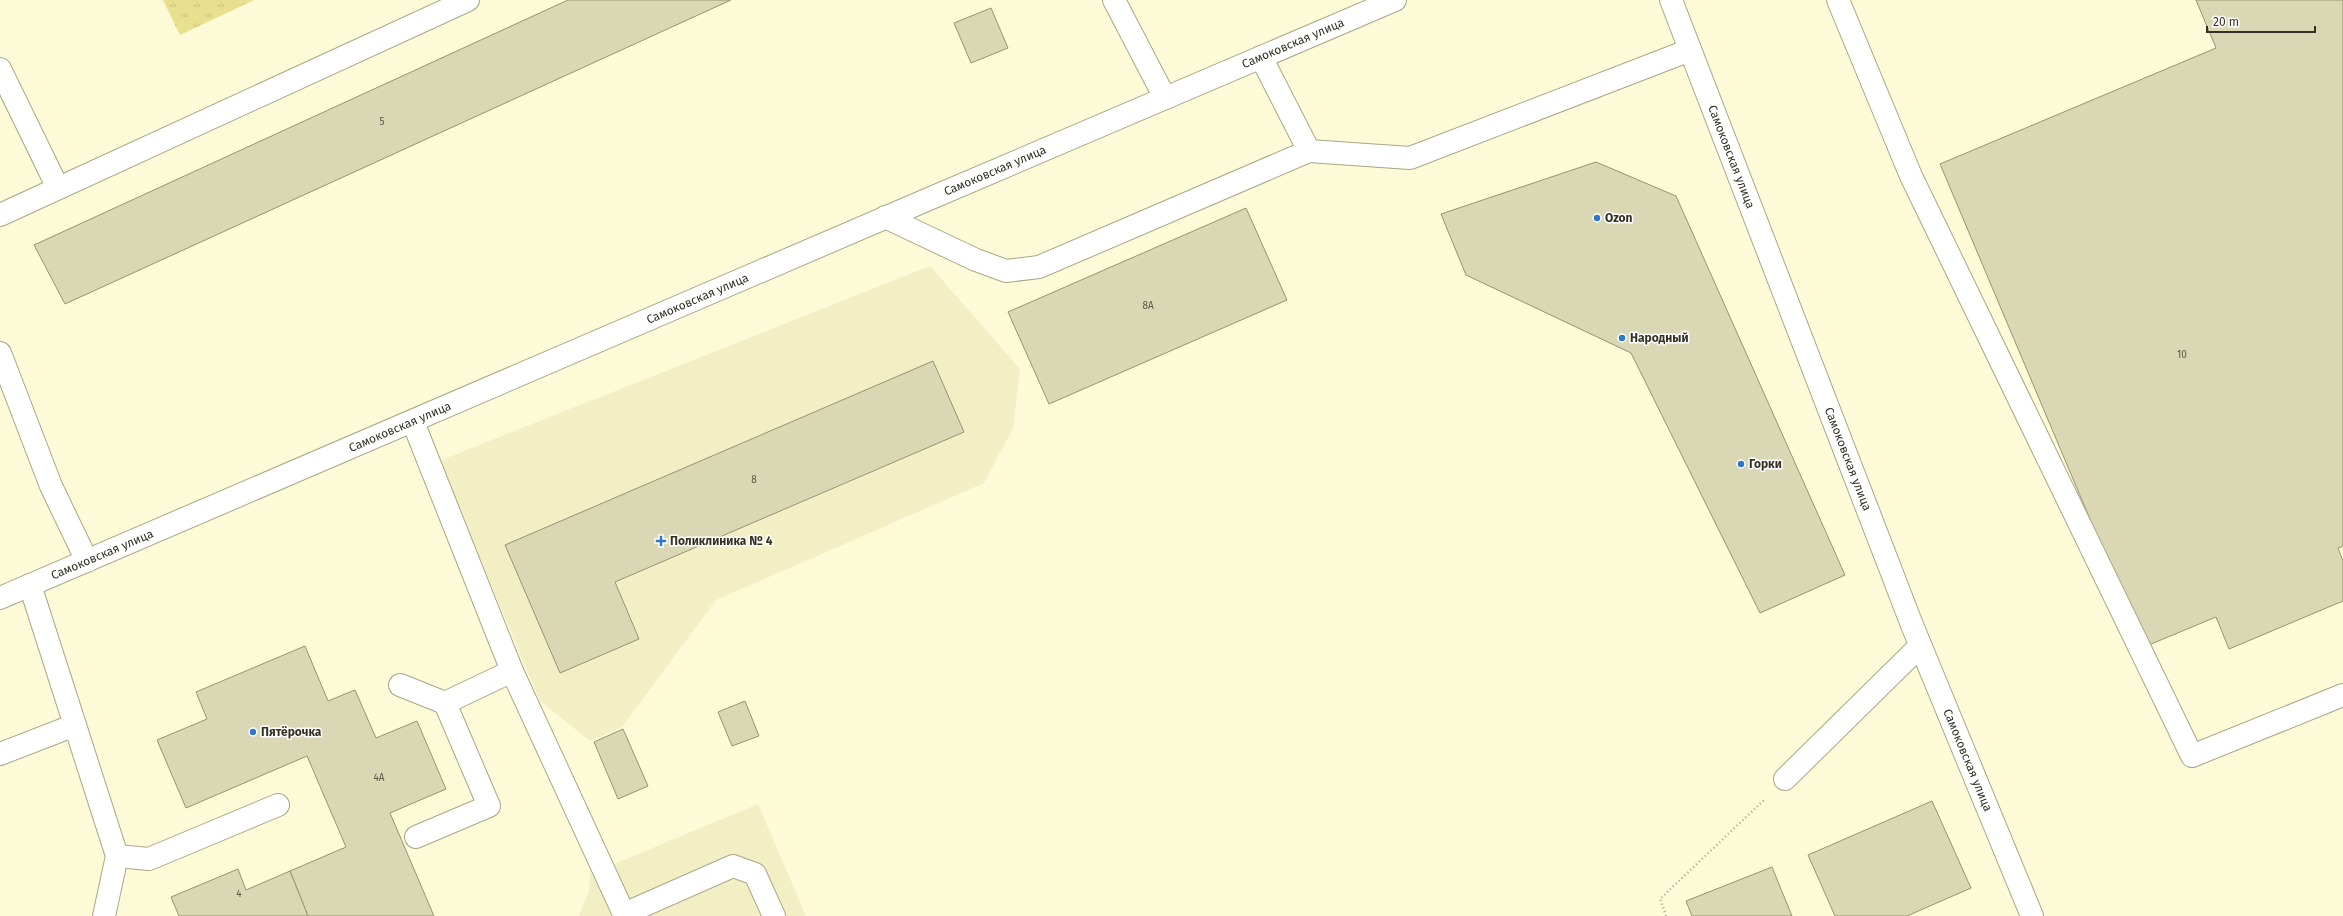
<svg xmlns="http://www.w3.org/2000/svg" width="2343" height="916" viewBox="0 0 2343 916" font-family="'Fira Sans',sans-serif">
  <style>
    .built { fill: #f3efc5 }
    .park { fill: url(#park-tufts) }
    .building { fill: #dad7b4; stroke: #969373 }
    .lines { fill: none; stroke-linecap: round; stroke-linejoin: round }
    .minor-casing { stroke: #aaa787; stroke-width: 24 }
    .path { stroke: #a8a58b; stroke-width: 2.5; stroke-dasharray: 1 3; stroke-linecap: butt }
    .minor { stroke: #fff; stroke-width: 22 }
    .poi-dot { fill: #2d78c8; stroke: #fff; stroke-width: 1.5 }
    .labels { text-anchor: middle; dominant-baseline: central; stroke-width: 3; stroke-linejoin: round; paint-order: stroke }
    .number-label { font-size: 10px; fill: #5d5a48 }
    .street-label { font-size: 12px; fill: #333124; stroke: #fff }
    .poi-label { font-size: 12px; font-weight: bold; fill: #333124; stroke: #fff; text-anchor: start }
  </style>
  <defs>
    <pattern id="park-tufts" width="24" height="20" patternUnits="userSpaceOnUse"><rect width="24" height="20" fill="#e8e08e"/><path d="M3 7l-1-3M5 7V3M7 7l1-3M15 17l-1-3M17 17v-4M19 17l1-3" fill="none" stroke="#c7c17a"/></pattern>
  </defs>
  <rect width="100%" height="100%" fill="#fdfad7"/>
  <g class="built">
    <path d="M930,266L1020,369L1013,428L984,483L716,600L622,727L590,741L540,701L439,461Z"/>
    <path d="M758,804L806,916H579L589,891L590,874Z"/>
  </g>
  <path class="park" d="M163,0H254L180,35Z"/>
  <g class="building">
    <path d="M568,0H731L65,304L34,245Z"/>
    <path d="M2196,0H2343V546L2338,548L2343,561V601L2229,649L2216,617L2144,647L1940,164L2216,48Z"/>
    <path d="M991,8L1008,48L971,63L954,23Z"/>
    <path d="M1596,162L1676,196L1845,575L1760,613L1631,353L1466,275L1441,214Z"/>
    <path d="M1246,208L1287,300L1049,404L1008,312Z"/>
    <path d="M933,361L964,432L615,582L639,639L560,673L505,545Z"/>
    <path d="M305,646L328,701L355,690L376,738L417,721L446,789L390,813L434,916H308L290,871L346,847L307,756L186,808L157,740L207,719L196,692Z"/>
    <path d="M745,701L759,736L732,746L718,712Z"/>
    <path d="M623,729L648,786L618,799L594,742Z"/>
    <path d="M1932,801L1971,888L1907,916H1835L1808,855Z"/>
    <path d="M1772,867L1792,916H1692L1686,901Z"/>
    <path d="M238,869L246,890L290,871L308,916H179L171,897Z"/>
  </g>
  <g class="lines">
    <g class="minor-casing">
      <g id="minor">
        <path d="M1114,0L1165,98"/>
        <path id="s1" d="M1671,0L1912,625L2032,916"/>
        <path d="M1838,0L1911,176L2192,756L2343,695"/>
        <path d="M1261,57L1309,151"/>
        <path d="M0,69L58,188"/>
        <path d="M0,215L468,0"/>
        <path d="M885,217L976,260L1006,271L1039,267L1309,151L1410,158L1690,50"/>
        <path d="M0,353L51,486L87,561"/>
        <path d="M413,422L512,671L624,914L733,866L755,874L774,916"/>
        <path d="M30,585L117,856L104,916"/>
        <path id="s2" d="M0,598C466,400 929,197 1395,0"/>
        <path d="M400,685L445,703L512,671"/>
        <path d="M0,754L75,725"/>
        <path d="M1785,779L1920,646"/>
        <path d="M416,837L489,806L445,703"/>
        <path d="M117,856L149,859L278,805"/>
      </g>
    </g>
    <path class="path" d="M1666,916L1660,899L1764,800"/>
    <use href="#minor" class="minor"/>
  </g>
  <g class="poi-dot">
    <circle cx="1597" cy="218" r="4"/>
    <circle cx="1622" cy="338" r="4"/>
    <circle cx="1741" cy="464" r="4"/>
    <path d="M659 535h4v4h4v4h-4v4h-4v-4h-4v-4h4z"/>
    <circle cx="253" cy="732" r="4"/>
  </g>
  <g class="labels">
    <g class="number-label">
      <text x="382" y="122">5</text>
      <text x="1148" y="306">8А</text>
      <text x="2182" y="355">10</text>
      <text x="754" y="480">8</text>
      <text x="379" y="778">4А</text>
      <text x="239" y="894">4</text>
    </g>
    <g class="street-label">
      <text stroke="none"><textPath href="#s2" startOffset="1407">Самоковская улица</textPath></text>
      <text stroke="none"><textPath href="#s1" startOffset="168">Самоковская улица</textPath></text>
      <text stroke="none"><textPath href="#s2" startOffset="1083">Самоковская улица</textPath></text>
      <text stroke="none"><textPath href="#s2" startOffset="759">Самоковская улица</textPath></text>
      <text stroke="none"><textPath href="#s2" startOffset="435">Самоковская улица</textPath></text>
      <text stroke="none"><textPath href="#s1" startOffset="492">Самоковская улица</textPath></text>
      <text stroke="none"><textPath href="#s2" startOffset="111">Самоковская улица</textPath></text>
      <text stroke="none"><textPath href="#s1" startOffset="816">Самоковская улица</textPath></text>
    </g>
    <g class="poi-label">
      <text x="1605" y="218">Ozon</text>
      <text x="1630" y="338">Народный</text>
      <text x="1749" y="464">Горки</text>
      <text x="670" y="541">Поликлиника № 4</text>
      <text x="261" y="732">Пятёрочка</text>
    </g>
  </g>
  <path d="M2207 26v6h108v-6" fill="none" stroke="#333124" stroke-width="2"/>
  <text x="2213" y="26" font-size="12" fill="#333124" stroke="#ffffff" stroke-width="3" paint-order="stroke">20 m</text>
</svg>
